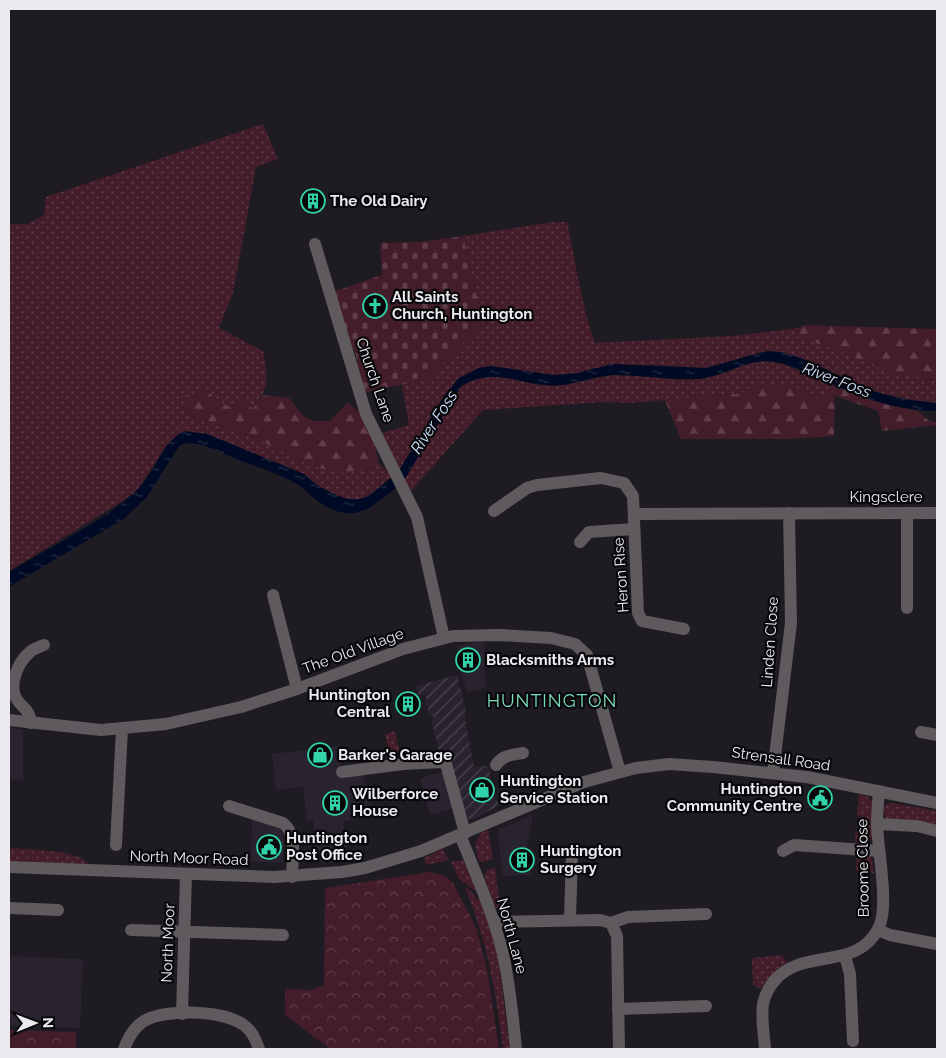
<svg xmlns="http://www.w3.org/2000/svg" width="946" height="1058" viewBox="0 0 946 1058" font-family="Raleway,sans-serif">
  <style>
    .built { fill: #292330 }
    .industrial { fill: url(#industrial-furrows) }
    .grass { fill: url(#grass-dots) }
    .forest { fill: url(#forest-firs) }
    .cemetery { fill: url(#cemetery-stones) }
    .park { fill: url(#park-crowns) }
    .water { fill: url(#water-ripples) }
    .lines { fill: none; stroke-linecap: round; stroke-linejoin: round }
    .minor { stroke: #5e5a5d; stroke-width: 12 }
    .labels { text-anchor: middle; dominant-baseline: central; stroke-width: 4.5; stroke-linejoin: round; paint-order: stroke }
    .poi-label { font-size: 15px; font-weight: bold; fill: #eceaef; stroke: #08070a; text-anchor: start }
    .street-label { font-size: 15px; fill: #eceaef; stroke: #08070a }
    .water-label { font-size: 16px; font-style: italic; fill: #cde3fd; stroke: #08070a }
    .quarter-label { font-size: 18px; letter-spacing: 1px; fill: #7ddaba; stroke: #08070a }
  </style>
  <defs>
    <pattern id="industrial-furrows" width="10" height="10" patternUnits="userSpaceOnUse" patternTransform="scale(1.25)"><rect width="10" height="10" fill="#292330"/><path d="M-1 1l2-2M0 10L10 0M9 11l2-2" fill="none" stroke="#48434e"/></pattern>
    <pattern id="grass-dots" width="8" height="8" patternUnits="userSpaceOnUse" patternTransform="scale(1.25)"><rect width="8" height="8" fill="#441d2a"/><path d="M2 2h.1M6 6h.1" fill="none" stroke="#5f3e49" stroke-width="1.8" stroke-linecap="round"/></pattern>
    <pattern id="forest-firs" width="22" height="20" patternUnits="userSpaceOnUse" patternTransform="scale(1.25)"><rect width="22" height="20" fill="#441d2a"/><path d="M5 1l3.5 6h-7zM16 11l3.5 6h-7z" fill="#5f3e49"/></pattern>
    <pattern id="cemetery-stones" width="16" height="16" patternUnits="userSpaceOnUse" patternTransform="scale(1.25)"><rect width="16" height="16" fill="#441d2a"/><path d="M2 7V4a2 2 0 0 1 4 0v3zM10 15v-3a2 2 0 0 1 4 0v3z" fill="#5f3e49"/></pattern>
    <pattern id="park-crowns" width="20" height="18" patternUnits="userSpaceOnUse" patternTransform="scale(1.25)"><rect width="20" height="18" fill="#441d2a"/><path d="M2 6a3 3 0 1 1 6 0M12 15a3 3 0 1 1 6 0" fill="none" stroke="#5f3e49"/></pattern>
    <pattern id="water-ripples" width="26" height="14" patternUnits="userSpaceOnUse" patternTransform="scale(1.25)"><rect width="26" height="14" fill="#000a24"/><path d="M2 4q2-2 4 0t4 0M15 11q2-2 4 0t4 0" fill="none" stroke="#252e44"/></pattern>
  </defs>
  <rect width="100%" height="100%" fill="#1f1b23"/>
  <g class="built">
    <path d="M484,641L485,688L467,692L459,665L458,646Z"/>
    <path d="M9,727L23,730V780L9,779Z"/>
    <path d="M340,746L342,776L362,773L373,815L343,822L348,860L321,864L319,852H316L313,820L307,821L303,786L276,790L272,754Z"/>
    <path d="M444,771L455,808L430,815L420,779Z"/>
    <path d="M533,815L527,845L531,875L502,876L498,830Z"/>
    <path d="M252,818L284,828L283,863L251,862Z"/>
    <path d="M9,956L83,959L80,1028L9,1026Z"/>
  </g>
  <path class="industrial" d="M457,675L466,711L465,720L474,767L489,766L493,794L500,805L472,820L464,817L440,756L432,722L434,717L429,715L425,694L419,696L416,686Z"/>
  <g class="grass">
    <path d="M263,124L278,159L256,167L233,293L219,328L263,351C268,377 270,387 253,409L227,406L213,397L183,411L194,417L247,435L291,456L367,471L379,464L393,476C370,495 362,508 332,493C321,488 313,483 304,474L207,434L168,444L138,489L126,499L9,571V224H28L44,215L46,197Z"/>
    <path d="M553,222H567C576,262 581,304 595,343L732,336L799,328L796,336L930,380H937V403L918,401L879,393L783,352L748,356L706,368L647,365L595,368L578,373L554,375L497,367L479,368L459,378L444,396L401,470L379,434L409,425L402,385L428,379L483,324L463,236Z"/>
    <path d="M764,361L783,364L843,389L813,399L794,386L769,384L736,394L631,403L605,402L483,410L410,492L403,482L451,401L461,387L471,380L497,376L540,385H562L614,375L698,379L731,371L745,364Z"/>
    <path d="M395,731L400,756L390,758L385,734Z"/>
    <path d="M859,794L867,796L873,803L874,834C869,843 863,843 855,842V831H863L864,817L857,816Z"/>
    <path d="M892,803L937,811V826L886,819L883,809L886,804Z"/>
    <path d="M488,829L493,859L483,862L479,861L475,845L480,834Z"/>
    <path d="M9,848C24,849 82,850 88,864L9,861Z"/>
    <path d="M443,849L448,860L426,865L424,858Z"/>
    <path d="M857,853L871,856L874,873L856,871Z"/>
    <path d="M464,860L479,894L459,879L451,862Z"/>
    <path d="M495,867L501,912L495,907L484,875L487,870Z"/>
    <path d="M464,886L474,894L476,900L480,898L498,956L510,1049H503C496,993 487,938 464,886Z"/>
    <path d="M782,955L787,963L775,971L761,989L753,985L752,958Z"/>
  </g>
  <g class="forest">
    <path d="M804,325L937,329V380L889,373L837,350L795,336L799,328Z"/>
    <path d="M769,384L794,386L813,399L843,389L875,401L918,411L929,421L937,422V425L882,431L878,411L835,396L834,436L786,439H681L665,400L736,394Z"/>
    <path d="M207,389L213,397L227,406L243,399L253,409L263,395L289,398C303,417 305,423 330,421L348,403C368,415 375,442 379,464C336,490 287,451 247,435C226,426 203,422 183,411L184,396Z"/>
  </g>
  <path class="cemetery" d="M463,236L483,324L428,379L363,393L355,350L348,349L338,314L336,291L382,275L380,243L419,242Z"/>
  <g class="park">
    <path d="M430,872L445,876L453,883L476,927L487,969L499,1049H330L285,1015V989L312,990L324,985L325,888Z"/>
    <path d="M10,1030L76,1032V1049H10Z"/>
  </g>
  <g class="water">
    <path d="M767,351C807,352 842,382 880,393C898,399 918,401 937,403V411C903,411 869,401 839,387C819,378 797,366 775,362C747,357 726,376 699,379C669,381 640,374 611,375C595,376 579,383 563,385C525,390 497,363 460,387L403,482L398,472L444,396L459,378L479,368L490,366L554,375L578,373L612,364L706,368Z"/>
    <path d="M184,431L207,434L304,474C312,482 320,487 330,492C362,508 368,496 393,476L399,485C373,507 356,525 322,504C312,498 305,488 295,483C273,471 250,465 227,455C212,449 197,440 180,445L146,498L125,518L9,587V572C48,548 104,521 136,491C155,473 160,444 184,431Z"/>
  </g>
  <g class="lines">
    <g class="minor">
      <path d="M315,244L366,414L417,517L444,638"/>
      <path d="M494,511L527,488L537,485L601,478L624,483L633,496L638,613L642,621L684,629"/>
      <path d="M907,513V608"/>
      <path d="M634,514L937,513"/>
      <path d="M580,542L589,532L634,529"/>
      <path d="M273,595L297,689"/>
      <path d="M9,720L101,730L166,724L241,707L297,689L403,649L453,636L499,635L551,638L575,644L587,655L620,772"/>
      <path d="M31,723C29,707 22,709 16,698C8,684 19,661 30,652C33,649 39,647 44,645"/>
      <path d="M921,732L937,735"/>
      <path d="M496,765C503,755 511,755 523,753"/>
      <path d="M342,772L403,764L442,762L446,764L465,833"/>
      <path d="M773,773L791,623L789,513"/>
      <path d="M229,806L283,823C298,834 292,859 292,877"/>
      <path d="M877,824L917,826L937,831"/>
      <path d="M460,835C476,874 493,913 503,954C510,986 513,1017 516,1049"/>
      <path d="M116,845L122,729"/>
      <path d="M783,851L794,845L879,851"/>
      <path d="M9,867L274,877L342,872L365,868L421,851L584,782L636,768L669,764L713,767L807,777L937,803"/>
      <path d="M9,908L58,910"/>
      <path d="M570,920L572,853"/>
      <path d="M494,922L600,920L611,923L628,917L706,914"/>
      <path d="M611,923L617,936L619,1049"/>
      <path d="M131,930L283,935"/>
      <path d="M878,930L890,935L937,944"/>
      <path d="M845,956L850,974L853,1041"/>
      <path d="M618,1009L706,1006"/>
      <path d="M182,1014L186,874"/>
      <path d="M124,1049C128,1038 133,1028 144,1021C166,1008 226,1010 245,1026C253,1032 256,1041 259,1049"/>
      <path d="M765,1049C764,1034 761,1018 763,1004C765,994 769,987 775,980C803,947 858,972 879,927C889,906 878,851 877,825C877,814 878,802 879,791"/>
    </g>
  </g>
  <defs>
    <g id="building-ring" transform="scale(1.25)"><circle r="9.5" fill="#08070a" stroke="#31d4a9" stroke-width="1.5"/><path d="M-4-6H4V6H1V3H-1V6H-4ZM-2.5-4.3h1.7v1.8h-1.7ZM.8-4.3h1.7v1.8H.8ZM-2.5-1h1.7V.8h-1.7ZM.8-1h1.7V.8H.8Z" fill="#31d4a9"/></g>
    <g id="church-ring" transform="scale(1.25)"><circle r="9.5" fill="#08070a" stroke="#31d4a9" stroke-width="1.5"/><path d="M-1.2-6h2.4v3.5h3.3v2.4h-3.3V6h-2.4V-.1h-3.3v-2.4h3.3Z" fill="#31d4a9"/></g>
    <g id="shop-ring" transform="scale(1.25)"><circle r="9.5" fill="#08070a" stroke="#31d4a9" stroke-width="1.5"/><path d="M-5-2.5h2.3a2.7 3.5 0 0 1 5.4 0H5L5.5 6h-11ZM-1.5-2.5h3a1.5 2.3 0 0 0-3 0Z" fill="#31d4a9"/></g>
    <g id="civic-ring" transform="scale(1.25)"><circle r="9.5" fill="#08070a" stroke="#31d4a9" stroke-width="1.5"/><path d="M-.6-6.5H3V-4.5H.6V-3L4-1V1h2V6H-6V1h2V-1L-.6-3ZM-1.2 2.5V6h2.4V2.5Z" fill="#31d4a9"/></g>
  </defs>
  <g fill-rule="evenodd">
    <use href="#building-ring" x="313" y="201"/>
    <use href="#church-ring" x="375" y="306"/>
    <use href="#building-ring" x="468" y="660"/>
    <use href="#building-ring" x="408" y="704"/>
    <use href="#shop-ring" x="320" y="755"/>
    <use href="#shop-ring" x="482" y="790"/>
    <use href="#civic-ring" x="820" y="798"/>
    <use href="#building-ring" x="335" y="803"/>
    <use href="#civic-ring" x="269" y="847"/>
    <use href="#building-ring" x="522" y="860"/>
  </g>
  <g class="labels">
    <g class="poi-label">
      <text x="330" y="201">The Old Dairy</text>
      <text x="392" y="297">All Saints<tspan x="392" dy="17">Church, Huntington</tspan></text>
      <text x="486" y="660">Blacksmiths Arms</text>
      <text x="390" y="695" text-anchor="end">Huntington<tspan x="390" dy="17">Central</tspan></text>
      <text x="338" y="755">Barker's Garage</text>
      <text x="500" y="781">Huntington<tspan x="500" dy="17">Service Station</tspan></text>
      <text x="802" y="789" text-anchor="end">Huntington<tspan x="802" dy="17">Community Centre</tspan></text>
      <text x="352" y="794">Wilberforce<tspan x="352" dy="17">House</tspan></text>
      <text x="286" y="838">Huntington<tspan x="286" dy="17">Post Office</tspan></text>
      <text x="540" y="851">Huntington<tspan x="540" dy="17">Surgery</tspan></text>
    </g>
    <g class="street-label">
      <text transform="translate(375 380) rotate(71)">Church Lane</text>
      <text x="886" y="497">Kingsclere</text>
      <text transform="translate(621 575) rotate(-94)">Heron Rise</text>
      <text transform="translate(770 642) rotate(-86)">Linden Close</text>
      <text transform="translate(353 651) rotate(-20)">The Old Village</text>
      <text transform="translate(781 759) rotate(8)">Strensall Road</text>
      <text transform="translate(189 858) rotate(2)">North Moor Road</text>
      <text transform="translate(863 868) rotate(-91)">Broome Close</text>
      <text transform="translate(512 936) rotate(75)">North Lane</text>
      <text transform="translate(168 943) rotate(-88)">North Moor</text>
    </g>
    <g class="water-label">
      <text transform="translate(837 380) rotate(21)">River Foss</text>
      <text transform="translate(434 422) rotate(-57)">River Foss</text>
    </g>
    <g class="quarter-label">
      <text x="552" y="700">HUNTINGTON</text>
    </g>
  </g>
  <rect width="946" height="1058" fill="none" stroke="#eceaef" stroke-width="20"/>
  <g transform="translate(35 1023) rotate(89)" stroke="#08070a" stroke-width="4" paint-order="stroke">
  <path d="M0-4L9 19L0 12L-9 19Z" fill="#eceaef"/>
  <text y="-8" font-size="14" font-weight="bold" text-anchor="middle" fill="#eceaef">N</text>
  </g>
</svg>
